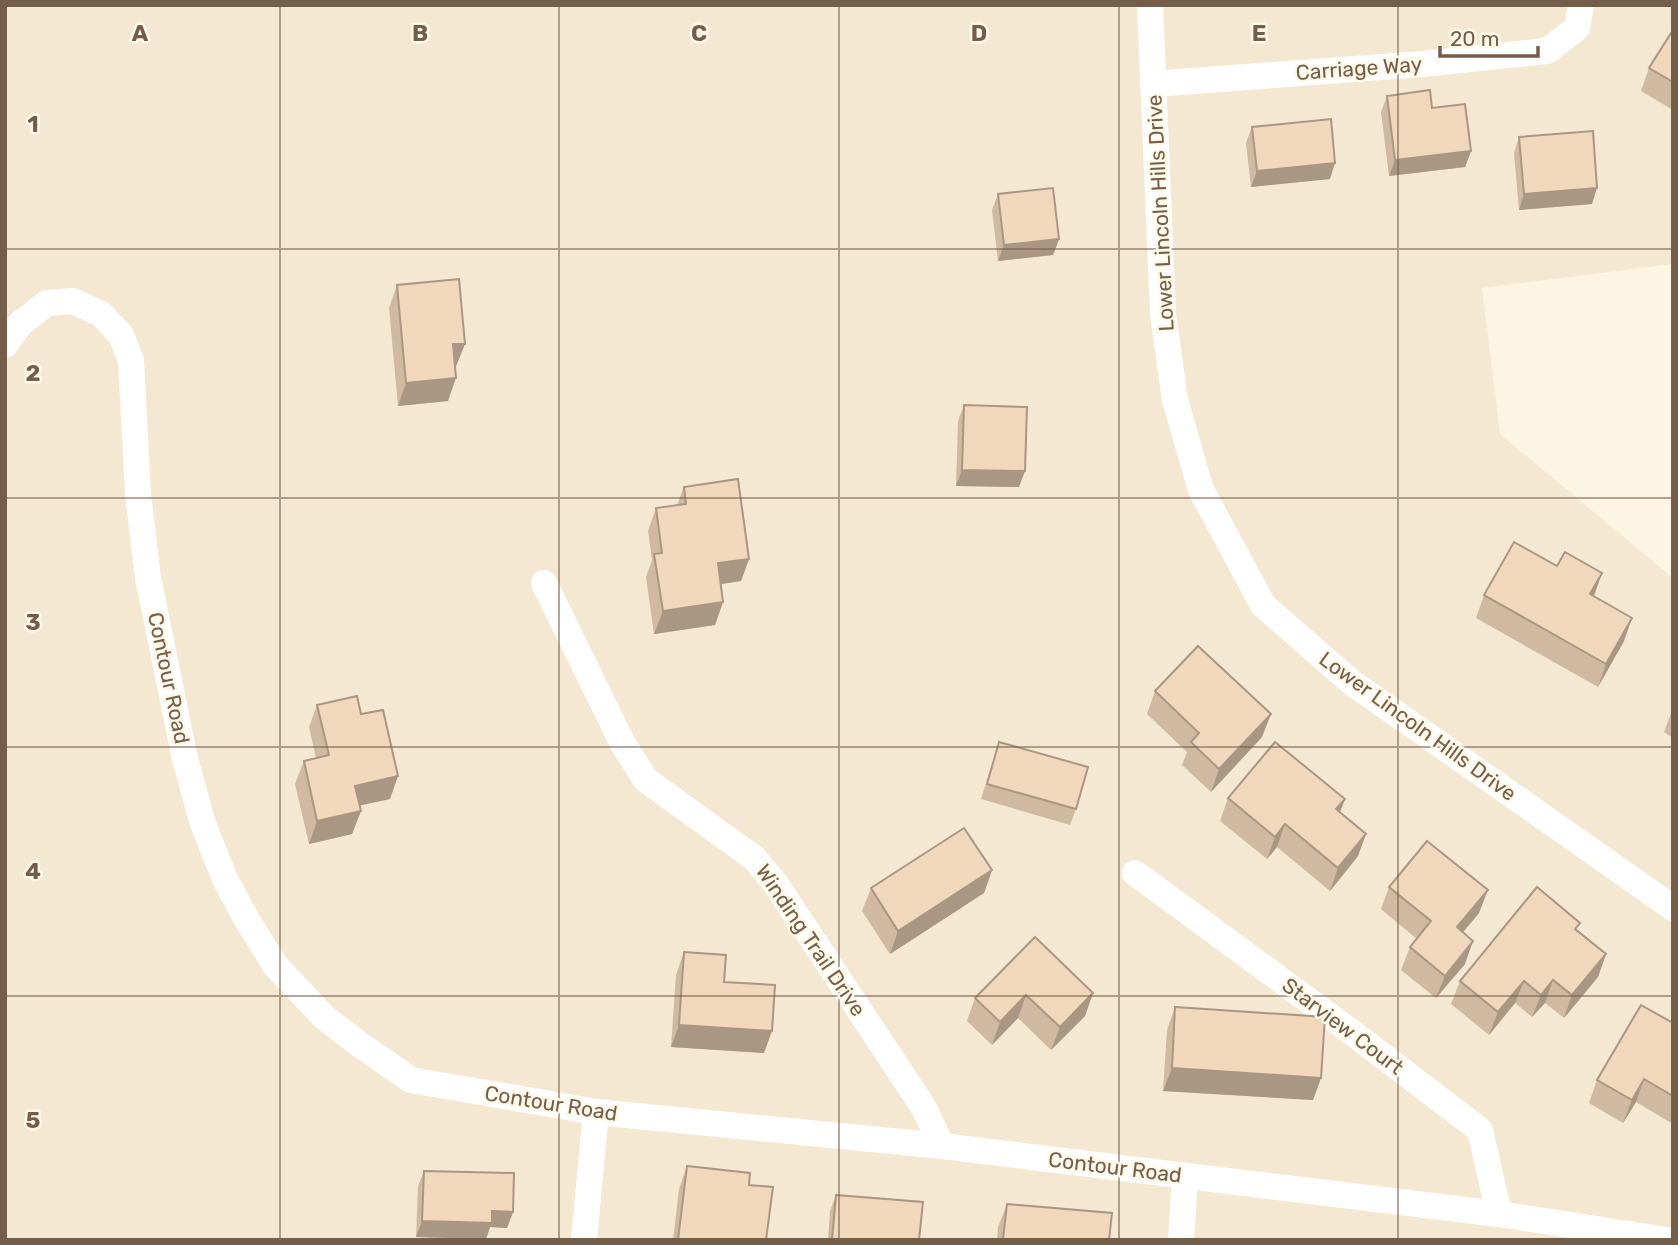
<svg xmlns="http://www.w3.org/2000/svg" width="1678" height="1245" viewBox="0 0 1678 1245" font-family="Rubik,sans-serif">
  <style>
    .residential { fill: #f4e8d2 }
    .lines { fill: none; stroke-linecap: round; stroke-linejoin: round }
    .minor { stroke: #fff; stroke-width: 26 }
    .wall { fill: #cfb9a1 }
    .shaded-wall { fill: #a99683 }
    .building { fill: #f1d7bb; stroke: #a99683; stroke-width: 2 }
    .grid { fill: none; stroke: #745d49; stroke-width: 2; stroke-opacity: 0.55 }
    .labels { text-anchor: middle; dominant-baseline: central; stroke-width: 5; stroke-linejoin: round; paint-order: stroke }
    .street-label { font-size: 21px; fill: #745d49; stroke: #fff9e9 }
    .grid-label { font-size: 23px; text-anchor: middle; font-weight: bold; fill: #745d49; stroke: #fff9e9; stroke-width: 5; stroke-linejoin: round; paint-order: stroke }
  </style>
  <rect width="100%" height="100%" fill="#fcf5e3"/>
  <path class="residential" d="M5,5H1673V264L1482,288L1500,434L1673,578V1240H5Z"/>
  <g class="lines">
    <g class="minor">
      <path d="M1150,5L1163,314L1175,400L1201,490L1263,605L1351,682L1673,908"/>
      <path d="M1153,84L1422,64L1547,51L1577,28L1581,5"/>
      <path d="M5,345L20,324L47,303L73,301L101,314L121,335L131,360L138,494L148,578L185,759L203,824L225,879L247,920L275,965L324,1017L359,1044L411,1080L596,1112L942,1146L1499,1214L1667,1240"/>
      <path d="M544,583L623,744L646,780L754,858L775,883L924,1108L942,1146"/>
      <path d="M1135,873L1350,1031L1480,1130L1499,1214"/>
      <path d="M584,1240L596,1112"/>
      <path d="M1181,1240L1185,1176"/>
    </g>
  </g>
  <g class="wall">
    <path d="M1673,30V110L1641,91L1649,68Z"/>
    <path d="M1387,96L1432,108L1471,151L1465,167L1389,176L1381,112Z"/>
    <path d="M1252,127L1330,179L1251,187L1246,143Z"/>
    <path d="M1519,137L1592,204L1519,210L1514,153Z"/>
    <path d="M998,194L1059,239L1053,255L998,261L992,210Z"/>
    <path d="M397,285L465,344L456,366H455L448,401L398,406L389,308Z"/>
    <path d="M964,405L1019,487L956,486L958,421Z"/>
    <path d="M684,487L749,559L741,581L721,584L723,602L715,625L654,634L646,577L652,560L648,531L656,508L677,505Z"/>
    <path d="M1484,595L1594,596L1624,641L1598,687L1476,618Z"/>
    <path d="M1155,691L1262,737L1211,792L1182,765L1187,752L1147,714Z"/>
    <path d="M317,705L361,714L390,799L359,806L361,811L352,834L309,844L295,784L304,761L316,758L309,727Z"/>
    <path d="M1673,708V738L1664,732Z"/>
    <path d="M999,742L1076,809L1070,825L981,799Z"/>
    <path d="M1228,798L1345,799L1340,812L1358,856L1330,891L1277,847L1267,859L1220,821Z"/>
    <path d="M992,870L984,893L890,954L862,911L871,888Z"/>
    <path d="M1389,887L1479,913L1463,932L1465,964L1436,998L1401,970L1410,947L1417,939L1381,909Z"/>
    <path d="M1578,930L1606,954L1598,977L1564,1018L1545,1003L1532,1017L1515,1003L1489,1035L1451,1004L1460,981Z"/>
    <path d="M1035,937L1093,993L1085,1016L1051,1050L1018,1018L992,1045L967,1021L975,998Z"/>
    <path d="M684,952L724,982L764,1053L671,1047L676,975Z"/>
    <path d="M1175,1007L1321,1078L1313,1100L1163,1091L1167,1030Z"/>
    <path d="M1673,1023V1124L1636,1102L1623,1123L1589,1103L1597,1080Z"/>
    <path d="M687,1166L749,1185L766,1240H673L679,1189Z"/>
    <path d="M424,1171L513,1212L507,1228L490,1227L486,1239L416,1237L418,1186Z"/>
    <path d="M836,1195L919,1240H828L830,1211Z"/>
    <path d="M1007,1204L1109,1240H997L998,1227Z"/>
  </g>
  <g class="shaded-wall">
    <path d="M1471,151L1465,167L1389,176L1395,160Z"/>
    <path d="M1335,163L1330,179L1251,187L1257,171Z"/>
    <path d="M1597,188L1592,204L1519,210L1524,194Z"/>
    <path d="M1059,239L1053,255L998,261L1004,245Z"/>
    <path d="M453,344H465L456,366L445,367Z"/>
    <path d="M456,378L448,401L398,406L406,383Z"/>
    <path d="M962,470L1025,471L1019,487L956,486Z"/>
    <path d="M749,559L741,581L709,586L718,563Z"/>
    <path d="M1602,573L1594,596L1590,594Z"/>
    <path d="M723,602L715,625L654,634L663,611Z"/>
    <path d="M1632,618L1624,641L1598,687L1606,664Z"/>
    <path d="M1271,714L1262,737L1211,792L1219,769Z"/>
    <path d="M398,776L390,799L347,808L355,786Z"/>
    <path d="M1345,799L1336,822V809Z"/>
    <path d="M361,811L352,834L309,844L317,821Z"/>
    <path d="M1285,824L1277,847L1267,859L1275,837Z"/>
    <path d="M1366,834L1358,856L1330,891L1338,868Z"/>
    <path d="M992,870L984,893L890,954L898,931Z"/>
    <path d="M1488,890L1479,913L1448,950L1457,927Z"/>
    <path d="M1473,941L1465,964L1436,998L1445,976Z"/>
    <path d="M1606,954L1598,977L1564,1018L1572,995Z"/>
    <path d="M1553,980L1545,1003L1532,1017L1541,995Z"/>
    <path d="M1524,981L1515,1003L1489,1035L1498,1012Z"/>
    <path d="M1093,993L1085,1016L1051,1050L1060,1027Z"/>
    <path d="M1026,995L1018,1018L992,1045L1000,1022Z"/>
    <path d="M679,1025L772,1031L764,1053L671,1047Z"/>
    <path d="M1172,1068L1321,1078L1313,1100L1163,1091Z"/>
    <path d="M1644,1079L1636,1102L1623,1123L1632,1100Z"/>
    <path d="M492,1211L513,1212L507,1228L490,1227L486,1239L416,1237L422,1221Z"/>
  </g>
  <g class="building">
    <path d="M1673,30V82L1649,68Z"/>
    <path d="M1430,90L1432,108L1465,104L1471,151L1395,160L1387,96Z"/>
    <path d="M1331,119L1335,163L1257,171L1252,127Z"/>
    <path d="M1593,131L1597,188L1524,194L1519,137Z"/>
    <path d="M1053,188L1059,239L1004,245L998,194Z"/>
    <path d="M459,279L465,344H453L456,378L406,383L397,285Z"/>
    <path d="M964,405L1027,407L1025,471L962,470Z"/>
    <path d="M738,479L749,559L718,563L723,602L663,611L654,554L662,553L656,508L686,504L684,487Z"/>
    <path d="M1514,542L1557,566L1565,552L1602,573L1590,594L1632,618L1606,664L1484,595Z"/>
    <path d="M1198,646L1271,714L1219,769L1191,742L1199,733L1155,691Z"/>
    <path d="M357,696L361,714L383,710L398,776L355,786L361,811L317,821L304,761L329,755L317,705Z"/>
    <path d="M999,742L1088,767L1076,809L987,784Z"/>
    <path d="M1275,742L1345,799L1336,809L1366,834L1338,868L1285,824L1275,837L1228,798Z"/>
    <path d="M964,828L992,870L898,931L871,888Z"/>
    <path d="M1427,841L1488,890L1457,927L1473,941L1445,976L1410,947L1431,921L1389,887Z"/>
    <path d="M1537,887L1580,923L1575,929L1606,954L1572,995L1553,980L1541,995L1524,981L1498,1012L1460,981Z"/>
    <path d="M1035,937L1093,993L1060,1027L1026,995L1000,1022L975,998Z"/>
    <path d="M684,952L726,955L724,982L775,985L772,1031L679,1025Z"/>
    <path d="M1641,1005L1673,1023V1096L1644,1079L1632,1100L1597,1080Z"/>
    <path d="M1175,1007L1325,1017L1321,1078L1172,1068Z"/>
    <path d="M687,1166L750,1173L749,1185L773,1187L766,1240H678Z"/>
    <path d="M424,1171L514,1173L513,1212L492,1211V1223L422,1221Z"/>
    <path d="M836,1195L923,1202L919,1240H832Z"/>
    <path d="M1007,1204L1112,1213L1109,1240H1003Z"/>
  </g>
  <path class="grid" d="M280,5V1240M559,5V1240M839,5V1240M1119,5V1240M1398,5V1240M5,249H1673M5,498H1673M5,747H1673M5,996H1673"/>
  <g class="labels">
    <g class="street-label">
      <text transform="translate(1359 68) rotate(-4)">Carriage Way</text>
      <text transform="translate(1160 213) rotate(-93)">Lower Lincoln Hills Drive</text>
      <text transform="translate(169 678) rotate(78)">Contour Road</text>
      <text transform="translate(1418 726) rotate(36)">Lower Lincoln Hills Drive</text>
      <text transform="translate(811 940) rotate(56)">Winding Trail Drive</text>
      <text transform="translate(1343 1026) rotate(37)">Starview Court</text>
      <text transform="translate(551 1103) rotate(9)">Contour Road</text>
      <text transform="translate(1115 1167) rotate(7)">Contour Road</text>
    </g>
  </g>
  <g class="grid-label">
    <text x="140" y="41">A</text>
    <text x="420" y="41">B</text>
    <text x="699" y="41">C</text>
    <text x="979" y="41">D</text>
    <text x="1259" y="41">E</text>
    <text x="33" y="132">1</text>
    <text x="33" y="381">2</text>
    <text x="33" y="630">3</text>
    <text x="33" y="879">4</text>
    <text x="33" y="1128">5</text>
  </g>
  <rect width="1678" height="1245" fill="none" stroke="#745d49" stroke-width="14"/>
  <path d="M1440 46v10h98v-10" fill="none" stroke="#745d49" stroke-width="3.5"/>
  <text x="1450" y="46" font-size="21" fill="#745d49" stroke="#fff9e9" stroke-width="5" paint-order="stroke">20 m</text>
</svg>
